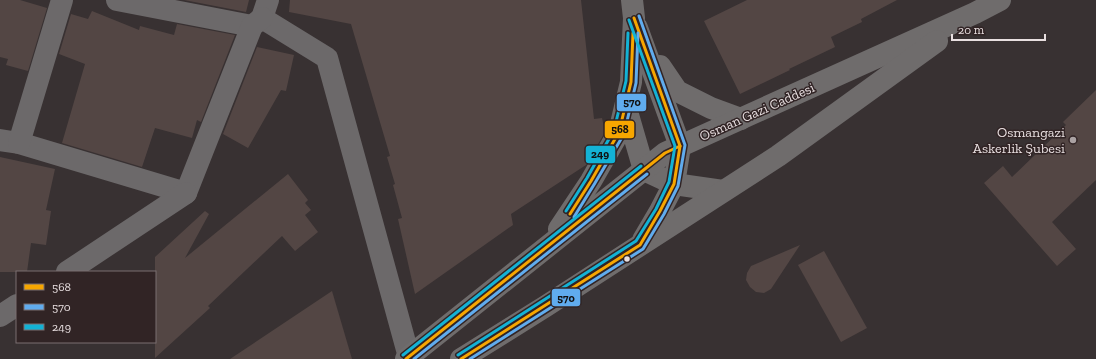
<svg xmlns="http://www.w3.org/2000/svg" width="1096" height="359" viewBox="0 0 1096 359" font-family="'Zilla Slab',serif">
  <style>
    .building { fill: #534644 }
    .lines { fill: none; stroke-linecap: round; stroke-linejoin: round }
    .street { stroke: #6c696a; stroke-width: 22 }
    .secondary { stroke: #6f6c6c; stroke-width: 22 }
    .bus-1-casing { stroke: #312425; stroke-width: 6 }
    .bus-2-casing { stroke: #312425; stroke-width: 6 }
    .bus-3-casing { stroke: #312425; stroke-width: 6 }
    .bus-1 { stroke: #f7a600; stroke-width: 3 }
    .bus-2 { stroke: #60acee; stroke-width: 3 }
    .bus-3 { stroke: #13b2d5; stroke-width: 3 }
    .poi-dot { fill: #aaa2a3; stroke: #312425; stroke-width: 1.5 }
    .bus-dot { fill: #e8dfe0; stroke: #312425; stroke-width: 1.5 }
    .labels { text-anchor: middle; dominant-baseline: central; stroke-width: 3; stroke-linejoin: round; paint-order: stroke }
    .street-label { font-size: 14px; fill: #e8dfe0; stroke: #312425 }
    .poi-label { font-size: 14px; fill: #e8dfe0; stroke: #312425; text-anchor: end }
    .line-badge { stroke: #312425; stroke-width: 1.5 }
    .pale-badge-label { font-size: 11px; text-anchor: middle; font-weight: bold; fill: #111 }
  </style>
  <rect width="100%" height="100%" fill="#383132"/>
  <g class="building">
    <path d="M0,0H20L47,8L28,71L6,65L8,59L0,57Z"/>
    <path d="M184,0H249L246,12Z"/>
    <path d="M290,0H581L594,119L602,118L605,132L586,165L511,214L513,225L415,294L398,219L402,218L393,185L395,184L387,157L390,156L351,24L289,12Z"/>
    <path d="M747,0H897L861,19L862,22L831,37L835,47L789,69L790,70L740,94L704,21Z"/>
    <path d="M92,11L139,30L140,26L174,35L177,24L235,35L201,122L197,120L192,138L155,128L142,167L62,143L85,64L59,54L71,14L88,19Z"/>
    <path d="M257,47L294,55L286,91L281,90L248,148L223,134Z"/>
    <path d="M1096,90V180L1052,222L1076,249L1057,266L984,183L1003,166L1012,177L1066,125L1063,122Z"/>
    <path d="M0,157L55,169L46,210L51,211L46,245L31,243L27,272H0Z"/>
    <path d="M288,174L308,200L305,203L311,210L305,215L318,232L295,251L282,236L208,306L210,308L155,358V257L205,211L209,214L185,258Z"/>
    <path d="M800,245L771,289L764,293L756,292L750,287L746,280L747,273L751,266Z"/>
    <path d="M824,251L867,328L841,342L798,265Z"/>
    <path d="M332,291L352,359H230Z"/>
  </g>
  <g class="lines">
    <g class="street">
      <path d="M117,0L252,26"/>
      <path d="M268,0L262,18L327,58L409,357"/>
      <path d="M0,140L19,143L186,193L252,26L262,18"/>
      <path d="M19,143L62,0"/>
      <path d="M67,272L186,193"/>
      <path d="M0,316L17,305"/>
    </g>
    <g class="secondary">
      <path d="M637,28L680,146L674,184L660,211L643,240"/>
      <path d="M660,66L677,91L711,108L741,119"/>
      <path d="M626,108L644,170L674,184L723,191"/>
      <path d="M559,229L591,181L619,132L631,82L634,18L632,0"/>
      <path d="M406,359L665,153L975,13L1000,0"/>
      <path d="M461,359L546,306L778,156L937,41"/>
    </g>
    <g class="bus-1-casing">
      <g id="bus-1">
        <path d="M570,214L591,181L619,132L631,82L633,33"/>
        <path d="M406,359L665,153L680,146"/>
        <path d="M461,359L640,245L660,211L674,184L680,146L634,18"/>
      </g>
    </g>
    <g class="bus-2-casing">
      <g id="bus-2">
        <path d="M574,217L595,183L624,134L636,83L638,33"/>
        <path d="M414,359L647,174"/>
        <path d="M470,359L643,249L664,214L678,186L685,145L639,16"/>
      </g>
    </g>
    <g class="bus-3-casing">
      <g id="bus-3">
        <path d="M566,211L587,178L614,130L626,81L628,33"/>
        <path d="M403,355L641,166"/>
        <path d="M458,355L636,241L656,209L669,182L675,146L629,20"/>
      </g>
    </g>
    <use href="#bus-1" class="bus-1"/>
    <use href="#bus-2" class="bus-2"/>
    <use href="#bus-3" class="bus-3"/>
  </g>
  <circle class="poi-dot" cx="1073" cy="140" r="4"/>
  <circle class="bus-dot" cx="627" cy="259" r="3.5"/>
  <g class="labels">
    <g class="street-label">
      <text transform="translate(757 112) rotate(-24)">Osman Gazi Caddesi</text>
    </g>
    <g class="poi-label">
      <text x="1065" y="132">Osmangazi<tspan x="1065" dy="16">Askerlik Şubesi</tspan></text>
    </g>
  </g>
  <g class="line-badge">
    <rect x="616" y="93" width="31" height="19" rx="4" fill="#60acee"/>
    <rect x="604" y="120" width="31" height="19" rx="4" fill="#f7a600"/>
    <rect x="585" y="145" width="31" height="19" rx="4" fill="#13b2d5"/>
    <rect x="551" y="288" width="30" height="19" rx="4" fill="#60acee"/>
  </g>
  <g class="pale-badge-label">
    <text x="632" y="106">570</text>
    <text x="620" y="133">568</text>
    <text x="600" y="158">249</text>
    <text x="566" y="302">570</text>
  </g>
  <rect x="16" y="271" width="140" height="72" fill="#312425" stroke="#7a6f70"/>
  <rect x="24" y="284" width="20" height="6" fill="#f7a600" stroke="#7a6f70"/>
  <text x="52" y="291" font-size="12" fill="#e8dfe0">568</text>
  <rect x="24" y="304" width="20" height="6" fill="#60acee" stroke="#7a6f70"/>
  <text x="52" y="311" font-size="12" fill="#e8dfe0">570</text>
  <rect x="24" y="324" width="20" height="6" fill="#13b2d5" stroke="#7a6f70"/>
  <text x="52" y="331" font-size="12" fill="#e8dfe0">249</text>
  <path d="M952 34v6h93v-6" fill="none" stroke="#e8dfe0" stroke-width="2"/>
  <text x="958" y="34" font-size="12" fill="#e8dfe0" stroke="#312425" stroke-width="3" paint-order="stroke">20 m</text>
</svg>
